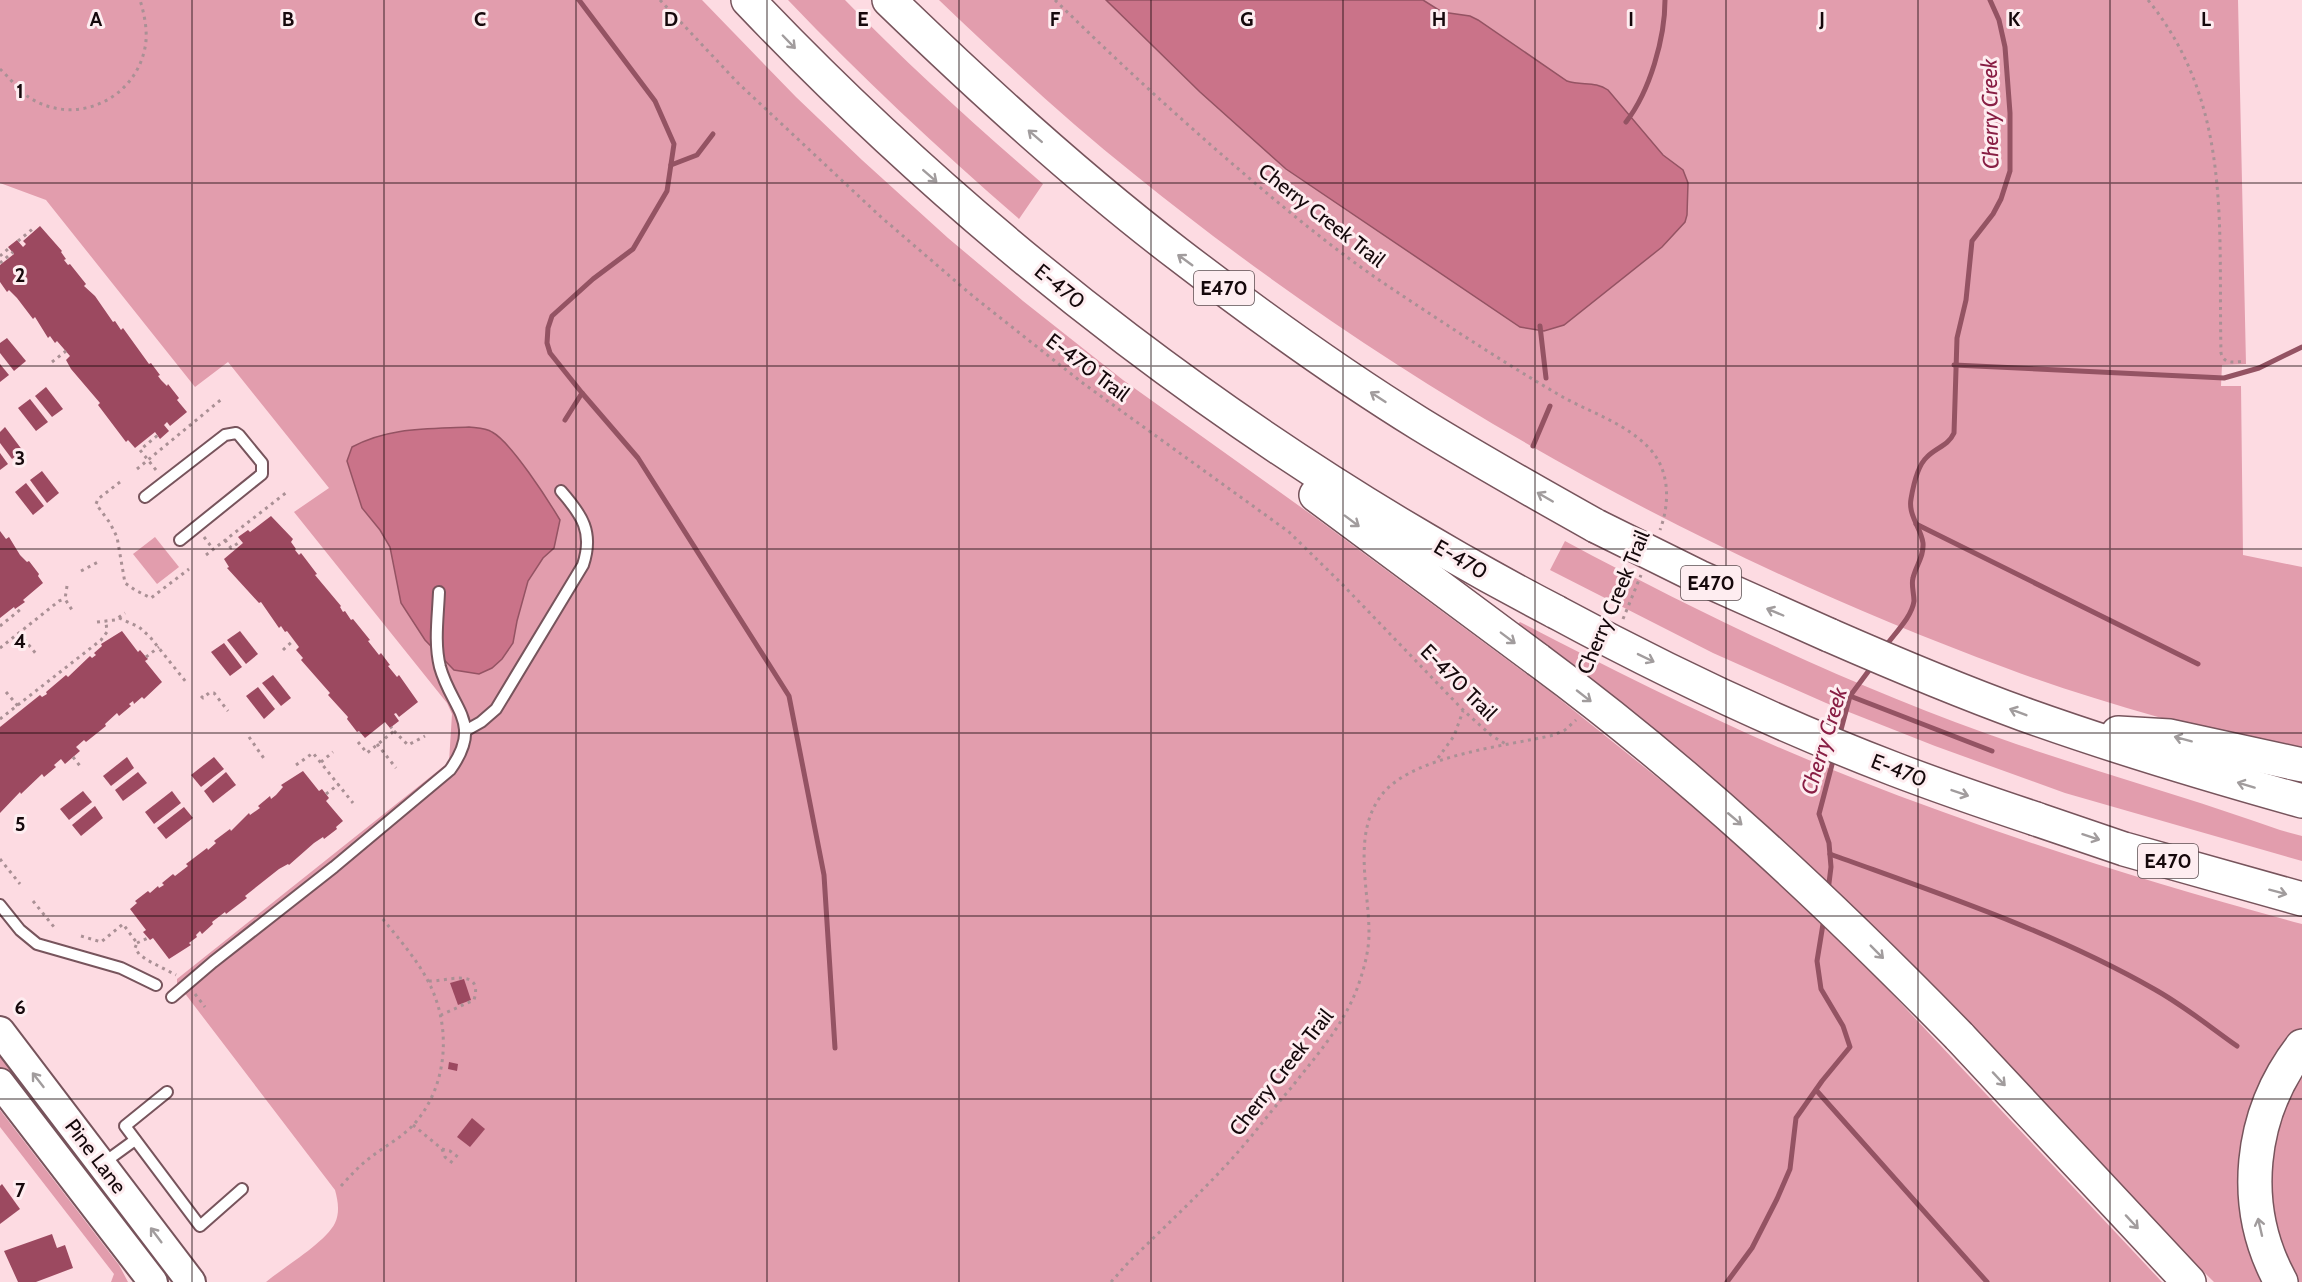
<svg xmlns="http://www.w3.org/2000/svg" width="2302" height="1282" viewBox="0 0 2302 1282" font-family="Cabin,sans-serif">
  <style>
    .green { fill: #e29dad }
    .water { fill: #ca7389; stroke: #945363; stroke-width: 1.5 }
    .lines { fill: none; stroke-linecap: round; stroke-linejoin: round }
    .stream { stroke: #945363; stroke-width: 5 }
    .building { fill: #9c4960 }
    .service-casing { stroke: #77545c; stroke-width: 14 }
    .secondary-casing { stroke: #77545c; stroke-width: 32 }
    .motorway-casing { stroke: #77545c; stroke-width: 36 }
    .path { stroke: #aa9095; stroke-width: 3; stroke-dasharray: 3 4.5; stroke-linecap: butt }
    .service { stroke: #fff; stroke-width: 10 }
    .secondary { stroke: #fff; stroke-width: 28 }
    .motorway { stroke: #fff; stroke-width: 33 }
    .motorway-bridge-casing { stroke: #77545c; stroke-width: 36; stroke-linecap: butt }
    .motorway-bridge { stroke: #fff; stroke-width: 33 }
    .oneway { stroke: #a19c9d }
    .grid { fill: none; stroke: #15080b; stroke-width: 1.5; stroke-opacity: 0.55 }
    .labels { text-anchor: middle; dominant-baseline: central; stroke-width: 6; stroke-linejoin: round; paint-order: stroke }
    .shield { fill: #feedf0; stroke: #5b4d50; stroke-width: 1.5 }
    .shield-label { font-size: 20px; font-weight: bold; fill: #15080b }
    .street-label { font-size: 21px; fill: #15080b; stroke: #feedf0 }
    .water-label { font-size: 22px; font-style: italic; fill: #881e44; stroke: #feedf0 }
    .grid-label { font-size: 20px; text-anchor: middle; font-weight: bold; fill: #15080b; stroke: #feedf0; stroke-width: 6; stroke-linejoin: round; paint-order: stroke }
  </style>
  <rect width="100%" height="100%" fill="#fddbe2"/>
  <g class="green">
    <path d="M0,0H702L796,97L862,160L948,238L1023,301L1123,380L1316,518L1552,693L1699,811L1790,894L1882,983L2162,1282H266C284,1267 326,1242 335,1223C340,1212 338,1201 335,1190L177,983V979L449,762L452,714L447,703L294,512L329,488L228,362L195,387L46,200L0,183Z"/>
    <path d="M788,0H845C908,65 975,125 1043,184L1019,219C939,149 861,77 788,0Z"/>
    <path d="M939,0H2238L2246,364L2222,365L2221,386H2241L2243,555L2302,567V756C2202,729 2102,704 2006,668C1692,552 1394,385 1134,174C1066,120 1002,60 939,0Z"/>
    <path d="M155,537L179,567L157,584L133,554Z"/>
    <path d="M1565,541C1710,619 1860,690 2016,744C2104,774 2193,799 2280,830L2302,836V861L2065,793L1935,746L1826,703L1713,653L1550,570Z"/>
    <path d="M1520,622C1628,678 1738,733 1853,778C2000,836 2150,883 2302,924V1032L2274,1069L2270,1282H2214L2087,1157L1516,626Z"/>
    <path d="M0,1050L58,1130L0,1068Z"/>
    <path d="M2302,1064V1282H2293L2283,1260L2266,1166L2294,1077Z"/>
    <path d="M0,1110L119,1265L128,1282H111L114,1274L0,1127Z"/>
  </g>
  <g class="water">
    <path d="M1106,0H1423L1442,12L1470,16L1478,20L1567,81C1582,86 1595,81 1608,90L1663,155L1683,170L1688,183L1687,215L1685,222L1662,247L1564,325L1544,331L1520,327L1286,169L1200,92Z"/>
    <path d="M469,427C476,428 486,428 492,432C511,442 548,500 560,520L554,548L543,558L528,581L517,621L513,643L502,659L492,668L479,674L454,670L425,640L401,603L390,547L380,530L362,508L347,461L352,447C389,427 428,429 469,427Z"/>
  </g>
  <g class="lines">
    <g class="stream">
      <path d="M579,0L655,101L674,144L667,191L633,249L593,279L552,316L548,328L547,343L550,353L582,393L638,458L789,696L824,875L835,1048"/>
      <path d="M1626,122C1650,91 1665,38 1665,0"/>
      <path d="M671,165L697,155L713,134"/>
      <path d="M1540,326L1546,378"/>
      <path d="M1954,365L2224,378L2259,368L2302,347"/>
      <path d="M565,420L582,393"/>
      <path d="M1533,446L1550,406"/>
      <path d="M1916,524L2198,664"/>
      <path d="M1885,647C1894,634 1912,617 1914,601C1914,593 1911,585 1913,578C1916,565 1924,557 1923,543C1921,528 1908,515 1911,499C1913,487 1918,465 1927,457C1937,447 1948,446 1954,433L1957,338L1966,300L1972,241L1993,214L2001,199L2010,171V113L2005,47L1999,20L1990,0"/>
      <path d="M1850,696L1992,751"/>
      <path d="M1839,737L1850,696L1873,665"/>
      <path d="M1830,854C1940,894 2052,931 2154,989C2183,1005 2210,1027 2237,1046"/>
      <path d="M1828,891L1831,867L1829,843L1819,814L1834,757"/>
      <path d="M1816,1090L1987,1282"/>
      <path d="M1727,1282L1752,1248L1777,1199L1790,1169L1796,1118L1822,1081L1850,1047L1843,1026L1821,989L1817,961L1824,918"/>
    </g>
  </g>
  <g class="building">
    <path d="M40,226L62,251L61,252L66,259L64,260L68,265L70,264L86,284L84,286L95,296L113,322L115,321L121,330L123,328L149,364L151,363L160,375L158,376L161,380L167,386L168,384L179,398L177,400L187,412L170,426L167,422L164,425L169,431L160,439L155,432L135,448L128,440L126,442L98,405L100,403L71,369L66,360L70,356L57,341L55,343L50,336L48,338L35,317L33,319L17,298L9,290L7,292L0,282V265L14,254L8,247L17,240L23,247L26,244L23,241Z"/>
    <path d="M7,338L26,361L14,371L0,353V343Z"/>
    <path d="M0,364L9,375L0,382Z"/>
    <path d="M46,387L63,409L52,417L35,396Z"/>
    <path d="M30,399L48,422L36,431L18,408Z"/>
    <path d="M5,427L23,451L12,459L0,443V432Z"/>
    <path d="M0,453L8,464L0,470Z"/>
    <path d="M42,471L59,493L47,503L30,480Z"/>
    <path d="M26,483L44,506L33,515L15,492Z"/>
    <path d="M271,516L293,539L291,542L296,549L295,550L299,555L301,553L317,574L315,575L341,606L340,607L343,612L345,611L351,620L353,619L370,640L368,641L379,655L381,653L390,665L388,666L397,677L399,675L418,702L399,717L396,713L394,714L399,721L390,728L385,722L365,738L359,731L357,732L347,719L348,717L328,695L330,693L301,660L303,658L296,650L299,647L287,631L285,632L281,626L279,628L261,602L259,603L227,568L229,567L224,559L243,543L238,537L248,530L250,532Z"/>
    <path d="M0,531L6,539L9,537L20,555L27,562L29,561L39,574L38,576L43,583L23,600L25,602L15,609L14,607L0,618Z"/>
    <path d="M122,631L138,652L140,650L146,657L148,659L145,661L162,682L144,699L142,697L134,704L133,701L129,704L131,706L119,716L117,713L105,724L106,726L86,742L84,740L76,747L80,751L65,764L61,759L54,765L56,767L44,777L42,774L21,794L20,792L0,813V727L40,695L42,697L47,694L46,692L66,675L68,677L90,656L92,658L96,655L94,653L102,646L101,644Z"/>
    <path d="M240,631L258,654L246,664L227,640Z"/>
    <path d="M224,643L242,667L230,676L211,652Z"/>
    <path d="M273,675L291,698L281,706L262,683Z"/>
    <path d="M258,687L275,709L264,719L246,696Z"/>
    <path d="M127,757L134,768L111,786L103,776Z"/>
    <path d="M214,757L224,769L201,787L191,775Z"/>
    <path d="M303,771L319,791L322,789L329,798L326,801L343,821L336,827L337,829L324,839L323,837L314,843L289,865L288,864L279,869L245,896L247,898L226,914L225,912L212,922L213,924L202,934L200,931L196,935L197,937L189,943L191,945L169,959L153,938L150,940L143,932L146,930L130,909L137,903L135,901L148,891L150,893L158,886L159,888L164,885L162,883L173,874L175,876L188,866L186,864L207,848L208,850L216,843L214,841L230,829L231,831L249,813L250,815L260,808L258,806L270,796L271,799L276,795L283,787L281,785Z"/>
    <path d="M138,772L147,783L123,801L115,790Z"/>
    <path d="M226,772L236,785L213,803L204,791Z"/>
    <path d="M83,791L92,802L69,820L60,809Z"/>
    <path d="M172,791L181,803L154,824L145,812Z"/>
    <path d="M95,806L103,818L81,836L72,825Z"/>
    <path d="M184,807L193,818L166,839L157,828Z"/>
    <path d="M464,979L471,1000L458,1005L450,983Z"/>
    <path d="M449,1062L458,1064L457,1071L448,1069Z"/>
    <path d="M472,1118L485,1129L470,1147L457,1137Z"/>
    <path d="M2,1184L20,1209L0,1224V1186Z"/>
    <path d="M52,1234L57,1248L65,1245L73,1268L36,1282H18L4,1251Z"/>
  </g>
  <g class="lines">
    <g class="service-casing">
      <g id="service">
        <path d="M145,497L225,435L236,433L239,435L262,463V474L180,540"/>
        <path d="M465,731L481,722L496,709L583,565C594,532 582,515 561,491"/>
        <path d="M0,905L20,930L37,944L121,968L156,985"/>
        <path d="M172,997L213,962L334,867L450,770C484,723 452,710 440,667C434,643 438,617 439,592"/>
        <path d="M167,1092L125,1126L200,1226L242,1189"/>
        <path d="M102,1164L135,1140"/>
      </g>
    </g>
    <g class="secondary-casing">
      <g id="secondary">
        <path d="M0,1031L191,1282"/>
        <path d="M0,1083L153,1282"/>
      </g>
    </g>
    <g class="motorway-casing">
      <g id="motorway">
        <path d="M748,0C980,244 1258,457 1556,612"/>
        <path d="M889,0C981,89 1076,176 1178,254C1256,314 1336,372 1420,424C1477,459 1537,493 1596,526"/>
        <path d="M1316,495L1538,660"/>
        <path d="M1829,635C1893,663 1957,690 2023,714C2115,747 2209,775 2302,801"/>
        <path d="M2118,733L2170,736L2302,765"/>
        <path d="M2036,819L2124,849L2302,899"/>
        <path d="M1959,1036L2189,1282"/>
        <path d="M2281,1282C2239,1206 2249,1114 2302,1046"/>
      </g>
    </g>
    <g class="path">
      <path d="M660,0L738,83L881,217L974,297L1084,384L1289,532L1341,583L1464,711L1492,736L1506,744"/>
      <path d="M1055,0C1111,55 1169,109 1228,160C1279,204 1329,246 1385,284C1442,322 1501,361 1561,396C1591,413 1626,423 1650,449C1670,471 1670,503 1660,530"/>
      <path d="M2148,0C2233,105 2218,227 2221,353C2224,365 2235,362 2245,361"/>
      <path d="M0,69C10,78 19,91 30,98C78,128 140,97 146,41C147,27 144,13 140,0"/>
      <path d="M18,241L35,227"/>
      <path d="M0,256L9,248"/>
      <path d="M0,263L13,252"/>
      <path d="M52,362L66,351"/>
      <path d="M137,469L223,398"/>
      <path d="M156,470L140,450L158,435"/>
      <path d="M120,482L98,499L96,504L110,523L117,537L125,583L135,590L151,598L189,569"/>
      <path d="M204,537L213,549"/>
      <path d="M225,540L231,548L241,541"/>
      <path d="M206,555L287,492"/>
      <path d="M81,571L98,562"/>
      <path d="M67,586L65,599L72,610"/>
      <path d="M119,618L139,627L150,637L186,682"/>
      <path d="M1623,619L1641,575"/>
      <path d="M97,622L115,620L125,613"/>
      <path d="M0,626L21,609L19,607"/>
      <path d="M19,633L37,655"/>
      <path d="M0,648L59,601L65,599"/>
      <path d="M283,650L294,640"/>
      <path d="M146,657L159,647"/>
      <path d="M6,692L18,706"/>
      <path d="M201,696L203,698L209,693H214L228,711"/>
      <path d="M0,719L101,640L107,632L106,622"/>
      <path d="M394,731L408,745L425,736"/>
      <path d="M249,737L265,760"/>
      <path d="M358,742L367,753L394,731L391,727"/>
      <path d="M377,744L396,768"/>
      <path d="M73,757L80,766"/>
      <path d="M1438,758L1454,736L1463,711"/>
      <path d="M321,762L333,752"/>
      <path d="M296,765L313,753L353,803"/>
      <path d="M326,794L339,784"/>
      <path d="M0,859L20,884"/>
      <path d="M33,901L54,927"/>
      <path d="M81,936L101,942L123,924L137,943L135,948L139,954L147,960L176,975"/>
      <path d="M137,943L148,938"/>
      <path d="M429,981C445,982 484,966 474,1000L441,1015"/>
      <path d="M195,994L205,1007"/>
      <path d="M413,1125L442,1149L450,1151L458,1157"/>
      <path d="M442,1149L445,1157L454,1164"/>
      <path d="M341,1186C351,1175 360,1165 371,1157C385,1146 403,1137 415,1123C448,1085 452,1026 428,981C416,958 398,938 382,918"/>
      <path d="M1111,1282L1127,1264C1161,1230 1197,1197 1230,1161C1251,1138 1270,1112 1291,1088C1316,1056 1344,1025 1358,986C1364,969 1369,951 1369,933C1369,887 1351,831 1384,792C1417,755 1506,746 1554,735L1565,730L1576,720"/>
    </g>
    <use href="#service" class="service"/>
    <use href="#secondary" class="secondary"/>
    <use href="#motorway" class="motorway"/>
    <g class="motorway-bridge-casing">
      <g id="motorway-bridge">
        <path d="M1596,526L1699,577L1829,635"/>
        <path d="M1556,612C1665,671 1779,725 1894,769C1941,787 1988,803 2036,819"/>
        <path d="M1538,660C1690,772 1827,901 1959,1036"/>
      </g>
    </g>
    <use href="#motorway-bridge" class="motorway-bridge"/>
  </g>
  <defs><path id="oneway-shaft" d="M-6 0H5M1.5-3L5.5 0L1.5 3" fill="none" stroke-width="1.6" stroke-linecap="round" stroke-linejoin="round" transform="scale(1.5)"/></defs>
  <g class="oneway">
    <use href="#oneway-shaft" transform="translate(789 42) rotate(46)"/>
    <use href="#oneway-shaft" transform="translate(1035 136) rotate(-139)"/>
    <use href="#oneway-shaft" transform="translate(930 176) rotate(41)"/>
    <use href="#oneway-shaft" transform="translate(1185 260) rotate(-144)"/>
    <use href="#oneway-shaft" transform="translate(1378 397) rotate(-147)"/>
    <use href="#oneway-shaft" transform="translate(1545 497) rotate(-150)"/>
    <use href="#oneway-shaft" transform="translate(1352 521) rotate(37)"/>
    <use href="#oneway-shaft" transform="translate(1775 612) rotate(-157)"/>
    <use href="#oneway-shaft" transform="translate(1508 638) rotate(37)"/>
    <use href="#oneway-shaft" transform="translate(1646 658) rotate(26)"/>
    <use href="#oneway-shaft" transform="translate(1584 696) rotate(38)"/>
    <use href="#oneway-shaft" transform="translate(2018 712) rotate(-159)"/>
    <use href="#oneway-shaft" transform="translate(2183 739) rotate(-165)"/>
    <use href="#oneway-shaft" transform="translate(2246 785) rotate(-163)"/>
    <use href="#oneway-shaft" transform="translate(1960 793) rotate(19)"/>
    <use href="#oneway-shaft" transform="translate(1735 819) rotate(40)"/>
    <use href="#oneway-shaft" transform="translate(2091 837) rotate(18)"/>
    <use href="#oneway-shaft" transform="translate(2278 892) rotate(15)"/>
    <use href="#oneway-shaft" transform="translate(1877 952) rotate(45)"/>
    <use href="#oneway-shaft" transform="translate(1999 1079) rotate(47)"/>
    <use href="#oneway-shaft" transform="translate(38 1080) rotate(-128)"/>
    <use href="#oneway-shaft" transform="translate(2132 1222) rotate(47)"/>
    <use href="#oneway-shaft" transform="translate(2260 1227) rotate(-103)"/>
    <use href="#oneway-shaft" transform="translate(156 1235) rotate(-127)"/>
  </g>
  <path class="grid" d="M192,0V1282M384,0V1282M576,0V1282M767,0V1282M959,0V1282M1151,0V1282M1343,0V1282M1535,0V1282M1726,0V1282M1918,0V1282M2110,0V1282M0,183H2302M0,366H2302M0,549H2302M0,733H2302M0,916H2302M0,1099H2302"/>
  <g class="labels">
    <g class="shield">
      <rect x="1194" y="271" width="60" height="34" rx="4.5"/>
      <rect x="1681" y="566" width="60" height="34" rx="4.5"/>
      <rect x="2138" y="844" width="60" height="34" rx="4.5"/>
    </g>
    <g class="shield-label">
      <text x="1224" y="288">E470</text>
      <text x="1711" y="583">E470</text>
      <text x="2168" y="861">E470</text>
    </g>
    <g class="street-label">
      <text transform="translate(1322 215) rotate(38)">Cherry Creek Trail</text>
      <text transform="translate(1060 286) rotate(39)">E-470</text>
      <text transform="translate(1088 367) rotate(37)">E-470 Trail</text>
      <text transform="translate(1461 559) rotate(30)">E-470</text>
      <text transform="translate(1613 602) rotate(-67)">Cherry Creek Trail</text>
      <text transform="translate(1459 682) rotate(45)">E-470 Trail</text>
      <text transform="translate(1899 770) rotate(21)">E-470</text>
      <text transform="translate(1281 1072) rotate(-52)">Cherry Creek Trail</text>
      <text transform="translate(96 1156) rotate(53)">Pine Lane</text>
    </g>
    <g class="water-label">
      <text transform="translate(1990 114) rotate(-91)">Cherry Creek</text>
      <text transform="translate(1824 741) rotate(-73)">Cherry Creek</text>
    </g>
  </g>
  <g class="grid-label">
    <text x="96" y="26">A</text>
    <text x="288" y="26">B</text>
    <text x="480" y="26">C</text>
    <text x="671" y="26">D</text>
    <text x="863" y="26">E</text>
    <text x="1055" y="26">F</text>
    <text x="1247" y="26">G</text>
    <text x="1439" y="26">H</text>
    <text x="1631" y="26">I</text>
    <text x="1822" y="26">J</text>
    <text x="2014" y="26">K</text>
    <text x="2206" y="26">L</text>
    <text x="20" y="98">1</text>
    <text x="20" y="282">2</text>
    <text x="20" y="465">3</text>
    <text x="20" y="648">4</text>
    <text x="20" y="831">5</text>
    <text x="20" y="1014">6</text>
    <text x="20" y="1197">7</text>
  </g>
</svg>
